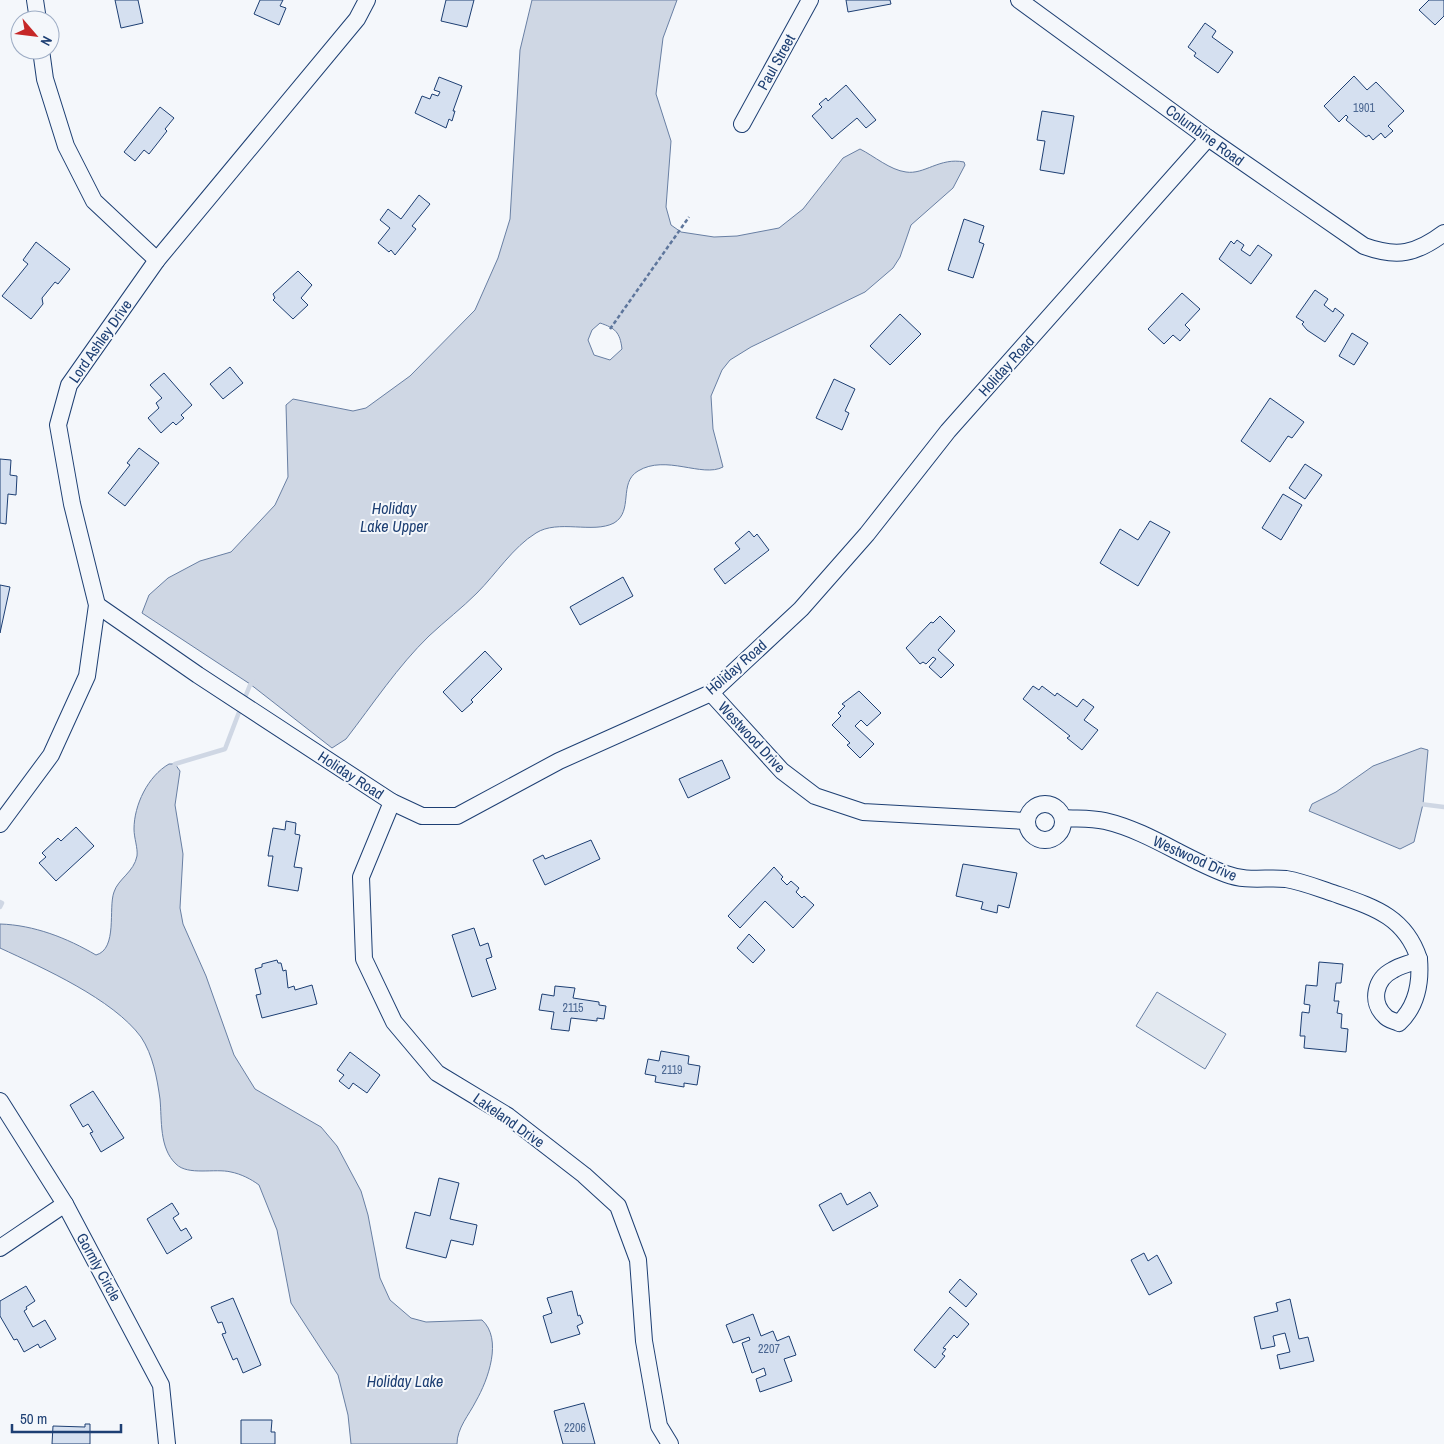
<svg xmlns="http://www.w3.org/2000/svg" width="1444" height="1444" viewBox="0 0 1444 1444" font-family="'Archivo Narrow',sans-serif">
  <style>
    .green { fill: #e3e9f0; stroke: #687fa3 }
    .water { fill: #cfd7e4; stroke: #687fa3; fill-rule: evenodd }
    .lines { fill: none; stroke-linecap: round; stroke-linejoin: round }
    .stream { stroke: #cfd7e4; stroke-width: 4.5 }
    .building { fill: #d5e0f0; stroke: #1d3f73 }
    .minor-casing { stroke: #1d3f73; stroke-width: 18 }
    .path { stroke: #5e769c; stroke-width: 2.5; stroke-dasharray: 4 2.5; stroke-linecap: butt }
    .minor { stroke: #f4f7fb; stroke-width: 16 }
    .labels { text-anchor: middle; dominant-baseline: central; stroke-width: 4; stroke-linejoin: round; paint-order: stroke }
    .number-label { font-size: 12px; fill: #4b6792 }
    .street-label { font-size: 15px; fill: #1d3f73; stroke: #f4f7fb }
    .water-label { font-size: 16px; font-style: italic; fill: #1d3f73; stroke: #f4f7fb }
  </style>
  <rect width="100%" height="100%" fill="#f4f7fb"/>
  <path class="green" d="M1157,992L1226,1034L1205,1069L1136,1026Z"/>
  <g class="water">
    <path d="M532,0H677L663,38L656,94L671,141L666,207L671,225L681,232L714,237L737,236L779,228L803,209L843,158L860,149C874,156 890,170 906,172C924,175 940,157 964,162L965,165L953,188L911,225L900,257L893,268L865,292L751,347L730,360L722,370L711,396L713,429L723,467C702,478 666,454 638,471C618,483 634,511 614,523C593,534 558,519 536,533C513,547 496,574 477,593C462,608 445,621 429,636C398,666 373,704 346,739L332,748L250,684L142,613L149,595L168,578L200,561L231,552L275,505L288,477L286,405L293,399L353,411L366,408L410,376L475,310L498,258L510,219L520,50ZM600,323C615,328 620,332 622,349L610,360L594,355L588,340L592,330Z"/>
    <path d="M1421,748L1428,750L1423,804L1414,842L1400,849L1309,811L1312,804L1336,792L1373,766Z"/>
    <path d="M169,764H175L180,771L175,805L183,854L180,908L183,924L206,976L234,1055L255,1089L321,1127L337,1146L361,1191L368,1215L380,1278L390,1300L411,1318L426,1322L482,1320C503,1339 488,1380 476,1401C469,1415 457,1428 457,1444H351L348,1415L338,1375L291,1303L277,1230L259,1185C251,1179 241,1174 231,1172C215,1168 188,1176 176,1164C159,1148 162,1120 160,1099C157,1078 153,1055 141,1037C113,999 43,968 0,948V924C34,925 67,938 96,955C118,949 108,908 114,892C118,879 134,872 137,856C138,848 134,838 134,829C134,805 148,776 169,764Z"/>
  </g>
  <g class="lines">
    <g class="stream">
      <path d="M244,700L250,685L254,682"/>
      <path d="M173,770L175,764L225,749L241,707"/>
      <path d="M1420,804L1444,807"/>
      <path d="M0,902L2,903L0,907"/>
    </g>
  </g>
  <g class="building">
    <path d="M115,0H138L143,23L121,28Z"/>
    <path d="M260,0H283L280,6L286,8L279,25L254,14Z"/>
    <path d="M446,0H474L467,27L441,21Z"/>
    <path d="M846,0H890L891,4L848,12Z"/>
    <path d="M1429,0H1444V16L1435,25L1419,10Z"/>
    <path d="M1205,23L1216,31L1212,37L1233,52L1218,73L1194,56L1196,53L1188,47Z"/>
    <path d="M1354,76L1367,90L1376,82L1404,111L1388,126L1393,131L1385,138L1381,133L1373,140L1369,135L1366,137L1346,120L1348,117L1346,115L1339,122L1324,106Z"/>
    <path d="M439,77L462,86L453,111H455L452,121L449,119L446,128L415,113L422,96L430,99L432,94L438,96L440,92L434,90Z"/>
    <path d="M846,85L876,120L866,128L857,118L832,139L812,116L822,107L819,104L826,98L828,101Z"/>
    <path d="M160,107L174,118L165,129L167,131L149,154L144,150L135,161L124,152Z"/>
    <path d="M1042,111L1074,116L1064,174L1040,170L1045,141L1037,140Z"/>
    <path d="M419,195L430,204L412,226L416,229L395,255L391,250L389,252L378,243L390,228L380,220L388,209L401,219Z"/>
    <path d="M964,219L984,226L979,242L984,244L973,278L948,270Z"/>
    <path d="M1237,240L1244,245L1241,250L1250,256L1258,245L1272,255L1251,284L1219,259L1231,241L1234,244Z"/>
    <path d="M36,242L70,269L58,284L55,282L42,298L43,304L31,319L2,296L28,264L23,260Z"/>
    <path d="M298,271L312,285L301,298L308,305L293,319L273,300L275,298L273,294Z"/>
    <path d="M1315,290L1328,299L1324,305L1333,312L1335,308L1344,315L1325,342L1307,330L1302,324L1304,322L1296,317Z"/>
    <path d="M1182,293L1200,309L1185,325L1190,330L1180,341L1173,335L1164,344L1148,329Z"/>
    <path d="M900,314L921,334L890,365L870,346Z"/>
    <path d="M1352,333L1368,343L1354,365L1339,356Z"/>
    <path d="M230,367L243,383L223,399L210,384Z"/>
    <path d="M164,373L192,405L181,415L184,418L176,425L173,422L161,433L148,418L159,408L156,403L162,398L150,385Z"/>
    <path d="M834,379L855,389L845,411L849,413L842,430L816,418Z"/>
    <path d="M1270,398L1304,422L1292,438L1288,436L1270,462L1241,441Z"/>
    <path d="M139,448L159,463L125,506L108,493L130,465L127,463Z"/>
    <path d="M0,459L11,460L10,475L17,476L16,495L8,494L6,524L0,523Z"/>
    <path d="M1305,464L1322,475L1305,499L1289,488Z"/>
    <path d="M1283,494L1302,505L1281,540L1262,528Z"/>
    <path d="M1150,521L1170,532L1138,586L1100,563L1120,529L1138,540Z"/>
    <path d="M749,531L754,537L757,534L769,550L725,584L714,569L740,549L735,543Z"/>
    <path d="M623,577L633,596L580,625L570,607Z"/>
    <path d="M0,585L10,587L0,633Z"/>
    <path d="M940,616L955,631L938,650L954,665L941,678L929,667L936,659L933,657L926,664L923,662L920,664L906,648L931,622L933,623Z"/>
    <path d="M485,651L502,669L471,700L473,702L462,712L443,692Z"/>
    <path d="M1033,686L1039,690L1042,686L1055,696L1057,693L1077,707L1083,699L1094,707L1084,720L1098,730L1082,750L1067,738L1070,736L1023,699Z"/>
    <path d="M859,691L881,713L867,726L861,720L855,726L874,744L860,758L847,745L850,743L832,725L841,716L838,713L845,706L842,704Z"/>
    <path d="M722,760L730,778L688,798L679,779Z"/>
    <path d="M286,821L296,823L295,834L300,835L294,867L302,868L298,891L268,886L273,856H268L273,828L285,830Z"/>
    <path d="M76,827L94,846L56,881L39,863L46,857L42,853L58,838L61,841Z"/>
    <path d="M591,840L600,859L545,885L533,860L543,855L545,859Z"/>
    <path d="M963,864L1017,873L1009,908L998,905L997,913L981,909L983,902L956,896Z"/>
    <path d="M774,867L783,877L781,879L787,885L791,881L799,888L796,892L802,898L804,896L814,905L793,928L765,901L740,928L728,916Z"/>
    <path d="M474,928L480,946L488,943L492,957L486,959L496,989L472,997L452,935Z"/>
    <path d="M749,934L765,950L753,963L737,948Z"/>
    <path d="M277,960L278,963H281L283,971L286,970L288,988L294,986L295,990L312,985L317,1004L262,1018L256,995L261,994L255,969L262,967V964Z"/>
    <path d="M1319,962L1343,964L1341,983H1336L1334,1001H1339L1337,1013L1342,1014L1341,1028L1348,1029L1346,1052L1304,1048L1305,1036H1300L1302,1012L1309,1013L1310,1005L1304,1004L1306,985L1317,986Z"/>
    <path d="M555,986L575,988L573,998L599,1002V1005L606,1006L604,1019L597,1018V1021L571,1018L569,1031L551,1029L554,1012L539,1010L542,994L554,996Z"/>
    <path d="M661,1051L689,1056L688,1064L700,1066L697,1085L684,1083V1087L655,1082L656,1076L645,1074L648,1059L659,1061Z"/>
    <path d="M350,1052L380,1075L367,1093L353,1083L349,1089L339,1081L344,1075L337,1070Z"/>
    <path d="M93,1091L124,1138L101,1152L90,1133L93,1132L88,1124L83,1127L70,1105Z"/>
    <path d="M439,1178L459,1183L450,1219L477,1225L473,1245L451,1240L446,1258L406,1248L415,1212L430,1216Z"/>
    <path d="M870,1192L878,1206L833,1231L819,1205L841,1193L847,1205Z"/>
    <path d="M172,1203L179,1214L173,1218L181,1231L186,1228L192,1238L167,1254L147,1219Z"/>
    <path d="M1144,1253L1148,1261L1157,1255L1172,1283L1149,1295L1131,1260Z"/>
    <path d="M960,1279L977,1294L966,1307L949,1292Z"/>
    <path d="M26,1286L35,1301L26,1307L27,1309L24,1311L33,1327L45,1320L56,1339L40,1348L38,1344L24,1352L17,1339L14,1340L0,1316V1301Z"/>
    <path d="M572,1291L578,1316L580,1315L583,1323L577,1326L580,1334L551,1343L543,1316L552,1313L547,1298Z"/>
    <path d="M233,1298L261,1365L243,1373L237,1358L233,1360L222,1334L226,1333L222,1322L218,1323L211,1307Z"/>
    <path d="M1290,1299L1299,1339L1308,1337L1314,1361L1280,1369L1277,1355L1290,1352L1285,1333L1273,1336L1275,1346L1261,1349L1254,1317L1278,1311L1276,1303Z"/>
    <path d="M950,1307L969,1324L957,1338L954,1335L943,1348L946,1349L942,1354L945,1356L935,1368L914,1350Z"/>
    <path d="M753,1314L761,1336L773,1331L777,1341L789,1336L796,1355L784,1359L792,1381L760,1392L756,1379L766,1375L764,1368L752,1373L742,1343L750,1340L749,1337L733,1343L726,1325Z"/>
    <path d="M584,1403L595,1444H563L554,1411Z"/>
    <path d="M241,1420H272L271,1432H275V1444H241Z"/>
    <path d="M85,1424H90V1444H52L53,1426L85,1427Z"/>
  </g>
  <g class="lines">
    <g class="minor-casing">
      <g id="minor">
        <path d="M35,0L38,20"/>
        <path d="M1019,0L1208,138L1364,246C1397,258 1416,254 1444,233"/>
        <path d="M41,50L45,79L66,146L94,201L157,260"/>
        <path d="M742,124L810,0"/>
        <path d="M97,605L198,675L392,802L422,816H457L559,761L711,693L801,609L867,534L948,431L1208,138"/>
        <path d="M711,693L782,771L815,796L863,812L1026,821"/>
        <path d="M392,802L361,877L364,959L394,1022L437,1073L508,1116L584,1175L618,1206L638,1260L644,1341L659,1426L670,1444"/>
        <circle cx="1045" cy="822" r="18"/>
        <path d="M1063,818C1077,819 1091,818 1105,821C1148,831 1185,859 1226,874C1247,882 1266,877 1286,879C1303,882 1318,888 1333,893C1373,907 1405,916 1419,959"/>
        <path d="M0,824L51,755L87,676L97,605L72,504L58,425L69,385L157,260L357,19L367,0"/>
        <path d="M1419,959C1421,983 1417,1006 1399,1023C1395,1021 1388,1020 1385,1016C1370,1002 1375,979 1393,970C1401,965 1410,964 1419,959Z"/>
        <path d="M0,1101L65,1204L161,1385L167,1444"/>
        <path d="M0,1248L65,1204"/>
      </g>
    </g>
    <path class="path" d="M610,329L689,217"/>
    <use href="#minor" class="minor"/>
  </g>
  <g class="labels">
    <g class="number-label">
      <text x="1364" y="108">1901</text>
      <text x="573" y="1008">2115</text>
      <text x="672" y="1070">2119</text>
      <text x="769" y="1349">2207</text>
      <text x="575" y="1428">2206</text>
    </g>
    <g class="street-label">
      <text transform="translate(776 62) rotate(-61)">Paul Street</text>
      <text transform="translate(1205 135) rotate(36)">Columbine Road</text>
      <text transform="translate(100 341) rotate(-55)">Lord Ashley Drive</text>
      <text transform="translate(1006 366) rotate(-48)">Holiday Road</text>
      <text transform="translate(736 667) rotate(-41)">Holiday Road</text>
      <text transform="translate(752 737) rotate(47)">Westwood Drive</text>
      <text transform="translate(351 775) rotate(33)">Holiday Road</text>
      <text transform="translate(1195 858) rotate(24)">Westwood Drive</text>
      <text transform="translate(509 1120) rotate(35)">Lakeland Drive</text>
      <text transform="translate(99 1267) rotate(61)">Gormly Circle</text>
    </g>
    <g class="water-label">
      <text x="394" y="508">Holiday<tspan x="394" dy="18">Lake Upper</tspan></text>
      <text x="405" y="1381">Holiday Lake</text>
    </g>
  </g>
  <g transform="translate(35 35) rotate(118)"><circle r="24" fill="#f4f7fb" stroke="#9eadc5"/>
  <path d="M0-4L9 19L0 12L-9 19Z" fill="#c62828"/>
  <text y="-8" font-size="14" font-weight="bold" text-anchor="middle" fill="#1d3f73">N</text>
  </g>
  <path d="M12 1424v8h109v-8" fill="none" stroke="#1d3f73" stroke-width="2.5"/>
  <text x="20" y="1424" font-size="15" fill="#1d3f73" stroke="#f4f7fb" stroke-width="4" paint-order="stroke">50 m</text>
</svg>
